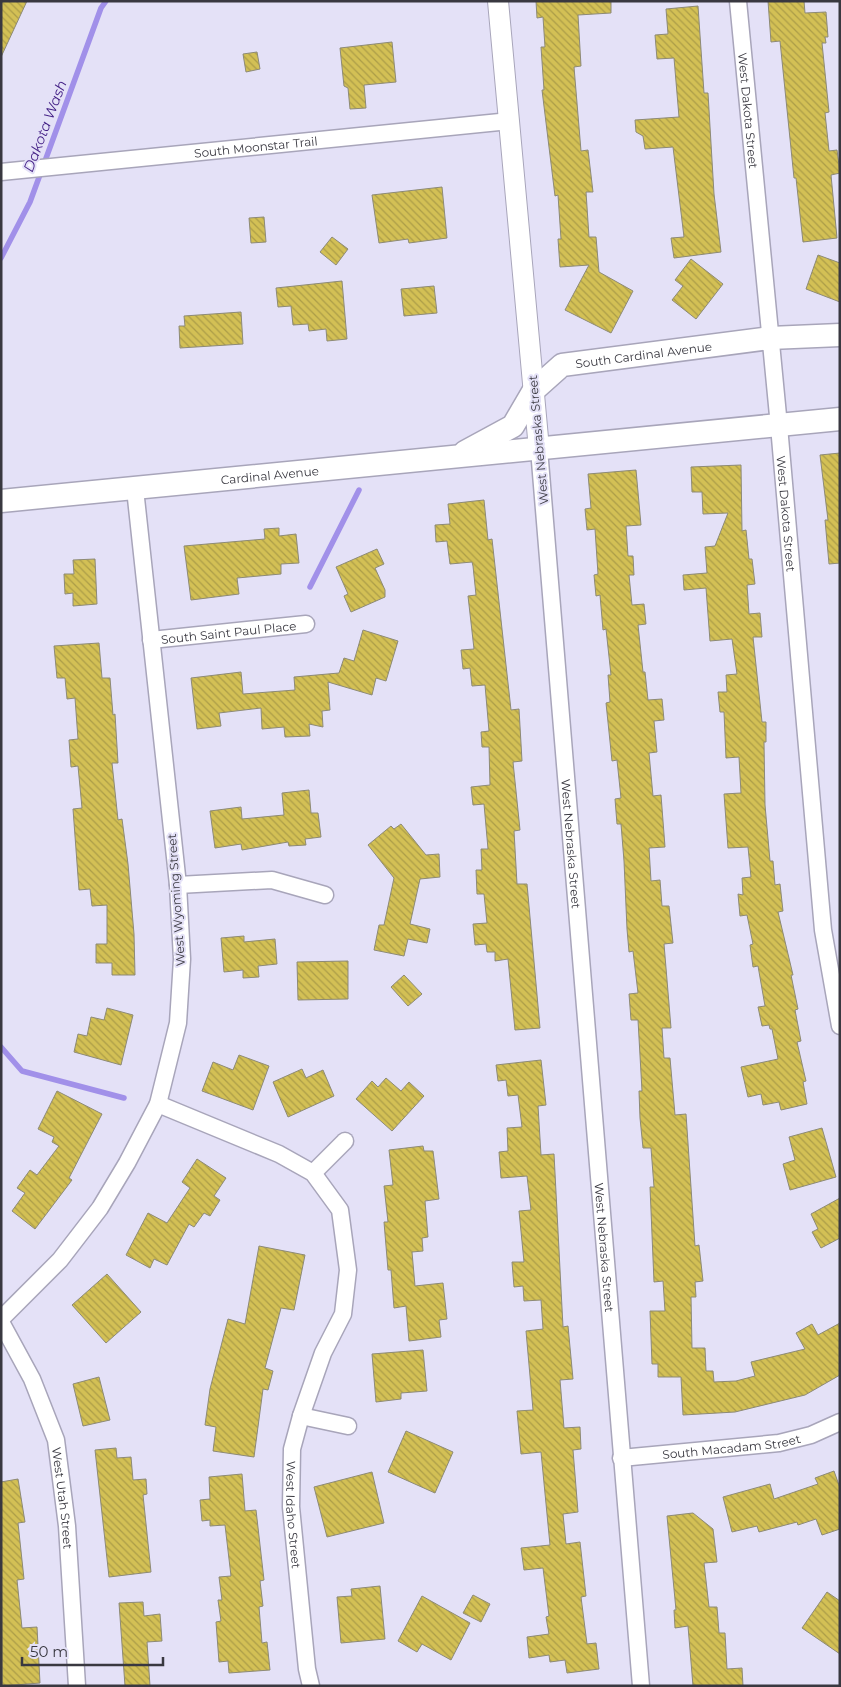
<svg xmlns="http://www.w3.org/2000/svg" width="841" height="1687" viewBox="0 0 841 1687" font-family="Montserrat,sans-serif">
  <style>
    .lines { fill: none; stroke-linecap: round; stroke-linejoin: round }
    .stream { stroke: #a190e9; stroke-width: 5.5 }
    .building { fill: url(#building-back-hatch); stroke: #8d8a76 }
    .minor-casing { stroke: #a8a5ba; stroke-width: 19 }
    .tertiary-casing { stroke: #a8a5ba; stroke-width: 22 }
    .secondary-casing { stroke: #a8a5ba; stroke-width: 25 }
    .minor { stroke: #fff; stroke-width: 16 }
    .tertiary { stroke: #fff; stroke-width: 20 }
    .secondary { stroke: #fff; stroke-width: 22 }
    .labels { text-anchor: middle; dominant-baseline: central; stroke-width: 4; stroke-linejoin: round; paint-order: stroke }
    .street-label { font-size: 12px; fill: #393840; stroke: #e4e1f7 }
    .water-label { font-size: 14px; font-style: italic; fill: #411d84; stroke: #e4e1f7 }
  </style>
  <defs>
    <pattern id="building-back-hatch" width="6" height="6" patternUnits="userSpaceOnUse" patternTransform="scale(1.25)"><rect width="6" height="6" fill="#d3c055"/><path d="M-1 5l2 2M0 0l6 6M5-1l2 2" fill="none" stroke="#ac9d48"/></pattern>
  </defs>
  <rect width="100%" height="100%" fill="#e4e1f7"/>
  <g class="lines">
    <g class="stream">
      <path d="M1,258L30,202L101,8L106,1"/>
      <path d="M310,587L359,490"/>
      <path d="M1,1047L22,1071L124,1098"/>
    </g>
  </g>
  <g class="building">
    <path d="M1,1H27L1,57Z"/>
    <path d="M536,1H611V13L578,15L581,66L574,67L581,151L588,150L593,192H586L589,237H596L599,272L633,291L611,333L565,310L589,265L560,267L558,239H561L558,195L555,196L542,90H544L541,47H545L543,17L537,18Z"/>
    <path d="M768,1H804L805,13L826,12L828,37H825L826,43H822L829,112L825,113L829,151L837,150L840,173L831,175L837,238L803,242L796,178H794L780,41L771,42Z"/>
    <path d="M698,6L704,93H708L714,194L721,252L674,258L671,238L684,237L673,147L645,149L643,136L636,132L635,120L679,117L674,58L657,59L655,35L668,34L666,9Z"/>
    <path d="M392,42L396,82L364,85L366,108L350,109L348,88L344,86L340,48Z"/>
    <path d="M257,52L260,69L246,72L243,54Z"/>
    <path d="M442,187L447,238L409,243L408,239L379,243L372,195Z"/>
    <path d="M264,217L266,242L251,243L249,218Z"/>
    <path d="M332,237L348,249L336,265L320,252Z"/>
    <path d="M818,255L840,263V302L806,289Z"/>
    <path d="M691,259L723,284L696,319L672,300L683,286L675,280Z"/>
    <path d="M342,281L347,339L327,341L326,329L309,331L308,324L293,325L291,306L278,307L276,288Z"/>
    <path d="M434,286L437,313L404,316L401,289Z"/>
    <path d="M241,312L243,344L180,348L179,326H185L184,316Z"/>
    <path d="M840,453V563L829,564L825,520H828L820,455Z"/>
    <path d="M741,465L742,531L746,530L749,559H752L755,584L747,585L749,614L760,613L762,637H753L762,722H766V742H764L765,805L770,861H773L775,885L780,884L783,911L778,912L793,975H791L798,1009L795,1010L801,1041L797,1042L806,1081L803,1082L807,1104L781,1110L779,1102L763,1105L761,1094L748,1097L741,1067L778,1059L772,1029H770L769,1025L762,1026L758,1007L765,1006L758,966L753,967L750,945L753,944L747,915L740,916L738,894L743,895L742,878L751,877L748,847L728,848L724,794L741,793L739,757L726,758L724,712H720L718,692H727L726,675L737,674L732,639L710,641L706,588L684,590L683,575L707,573L705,547L715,546L728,513L703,514L702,492H692L691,467Z"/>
    <path d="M636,470L641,525L626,526L628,556H633L634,575H629L632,605L644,604L646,624L638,625L643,672H645L648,700L662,699L664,720L654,721L657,752L649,753L653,796L661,795L665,847L649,848L651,881L660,880L662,906H669L673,943L664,944L671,1028H662L664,1058H670L675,1115L686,1114L695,1246L699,1245L703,1281L695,1282L696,1297H691L692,1348H705L706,1371H713L714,1382L736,1381L755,1376L751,1362L805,1349L796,1333L812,1324L818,1335L840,1323V1375L805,1395L735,1412L683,1415L681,1377H658V1364H652L650,1311H665L663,1281L654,1282L650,1187H654L651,1148H643L640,1118L639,1091H642L638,1020H631L629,994L638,993L633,951L629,952L627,929L624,861L621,824H617L615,799L621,798L617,760L612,761L606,703L610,702L608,675H611L606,629L603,630L600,595L596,596L594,575L598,574L595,529L587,530L585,509L591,508L588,474Z"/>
    <path d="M484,500L488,540L492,539L511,710L519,709L522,761L513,762L520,830L514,831L517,884H527L540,1028L515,1030L508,959L495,961V952H487L486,944L475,945L473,924L487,923L484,894H477L476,870H482L481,849H488L484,804L473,805L471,787L490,785L489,747H482L481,732L489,731L485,685L472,686L470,668L463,669L461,650L474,649L468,596L476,595L473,566L472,562L450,564L447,541L436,542L435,525L450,524L448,504Z"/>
    <path d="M279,528V536L296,534L299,563L281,564V574L237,578L239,594L191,600L184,546L265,539L264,529Z"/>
    <path d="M377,549L384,564L375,568L385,590V597L351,612L344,596L348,594L336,567Z"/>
    <path d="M95,559L97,604L73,606V593L65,594L64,574H74L73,560Z"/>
    <path d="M363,630L398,641L386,681L376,678L372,695L328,682L330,710L322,711L323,727L309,724L310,736L285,737L284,727L262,729L261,708L219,713L221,726L197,729L191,678L241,672L243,694L295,690L294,677L339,673L344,658L354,661Z"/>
    <path d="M99,643L102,678H110L113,715L115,714L118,763H112L118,820L122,819L128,864L134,934L135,975H112V963H96V944H107V905L92,906L90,889L79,890L73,809L82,808L78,766L71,767L69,740L78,739L75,698L67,699L65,678H57L54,646Z"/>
    <path d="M309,790L311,813H318L321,837L305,839L306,845L289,846L288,842L242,850L241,844L215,848L210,811L241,807L242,819L284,815L282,793Z"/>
    <path d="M401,824L426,855L439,854L440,877L420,879L410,924L430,929L427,943L408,939L404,956L374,950L379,925H384L394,878L368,845L391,826L394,829Z"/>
    <path d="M244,936V942L275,939L277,964L258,966L259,977L243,978V970L224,972L221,938Z"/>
    <path d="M348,961V999L298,1000L297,962Z"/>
    <path d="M404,975L422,994L408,1006L391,987Z"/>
    <path d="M107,1008L133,1015L121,1065L74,1052L78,1034L87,1036L91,1017L104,1020Z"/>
    <path d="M239,1055L269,1066L253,1110L202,1091L213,1062L233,1070Z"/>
    <path d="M541,1060L546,1105L538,1106L541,1155L554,1154L563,1327L568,1326L573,1379L560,1380L564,1428L580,1427L581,1449L573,1450L578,1512L563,1514L566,1544L580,1542L586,1596L581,1597L587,1644L596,1643L599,1669L567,1673L565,1660L550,1662L549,1655L529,1658L527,1637L549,1634L546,1617L549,1616L543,1568L524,1570L521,1548L550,1545L541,1452L521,1454L517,1411L533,1410L526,1331L543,1329L541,1300L524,1301L523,1286L514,1287L512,1262H524L519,1211L531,1210L527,1176L501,1178L499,1152L508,1151L507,1128L522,1127L518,1095L508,1096L506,1080L498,1081L496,1065Z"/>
    <path d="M302,1069L306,1078L323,1070L334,1096L288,1117L273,1082Z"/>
    <path d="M386,1078L401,1091L409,1082L424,1096L392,1131L356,1099L372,1081L378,1087Z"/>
    <path d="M57,1091L102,1114L69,1178L72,1180L35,1229L12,1211L25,1193L17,1188L30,1170L37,1175L59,1146L52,1142L54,1137L38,1129Z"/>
    <path d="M822,1128L836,1177L790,1190L783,1164L795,1160L789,1137Z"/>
    <path d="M423,1146L424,1151H433L439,1199L425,1201L428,1237L422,1238L423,1251L412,1252L415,1286L443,1283L447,1319L439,1320L441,1337L409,1341L406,1306L394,1308L391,1270H388L384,1222H388L384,1186L393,1185L389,1150Z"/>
    <path d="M197,1159L226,1178L214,1196L220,1200L210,1216L204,1213L194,1227L189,1224L167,1265L154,1259L150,1268L126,1255L148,1213L167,1223L190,1188L182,1182Z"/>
    <path d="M840,1198V1238L821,1248L812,1232L818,1229L811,1214Z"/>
    <path d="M259,1246L305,1255L294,1310L281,1308L265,1368L273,1371L268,1390L263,1389L254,1457L213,1451L216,1427L205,1425L210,1389L228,1319L245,1324Z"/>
    <path d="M107,1274L141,1312L106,1343L72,1305Z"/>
    <path d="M423,1350L427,1391L401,1393V1399L376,1402L372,1354Z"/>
    <path d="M99,1377L110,1420L83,1426L73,1384Z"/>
    <path d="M406,1431L453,1452L435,1493L388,1472Z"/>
    <path d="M116,1448L117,1458L131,1457L133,1480L146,1479L147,1494L143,1495L151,1572L109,1577L95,1450Z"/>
    <path d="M834,1471L840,1488V1529L822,1535L816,1519L798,1525L797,1522L759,1532L757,1526L732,1532L723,1497L770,1484L774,1499L818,1484L815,1478Z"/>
    <path d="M372,1472L384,1523L327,1537L314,1487Z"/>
    <path d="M242,1474L245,1511L256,1510L264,1580L260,1581L263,1606L259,1607L262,1643L267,1642L270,1670L229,1673L228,1661L219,1662L216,1622L221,1621L218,1600H222L219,1577L231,1576L225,1525L210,1526V1520L202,1521L200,1500L210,1499L209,1477Z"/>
    <path d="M18,1479L25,1522L18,1523L24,1579L17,1580L22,1628L37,1627L40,1683L2,1686L1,1482Z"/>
    <path d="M693,1513L713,1529L717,1562L704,1563L709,1607H717L719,1633H725L727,1669L742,1668L743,1686H693L688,1626L675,1628L674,1610H676L667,1516Z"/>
    <path d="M380,1586L385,1639L341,1643L337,1597L352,1596L351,1589Z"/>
    <path d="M827,1592L840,1601V1654L802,1628Z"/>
    <path d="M473,1595L490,1604L481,1622L463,1613Z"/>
    <path d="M422,1596L470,1623L451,1660L422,1644L417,1652L398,1641Z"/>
    <path d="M143,1602L144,1616L160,1614L162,1641L147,1642L150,1686H125L119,1603Z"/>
  </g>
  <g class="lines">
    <g class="minor-casing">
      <g id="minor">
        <path id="s1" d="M738,1L779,426L823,930L840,1026"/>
        <path id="s2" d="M1,172L510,121"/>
        <path id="s3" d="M539,449L641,1686"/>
        <path id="s4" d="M151,640L306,624"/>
        <path d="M178,885L272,880L325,895"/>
        <path id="s5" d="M158,1104L279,1154L313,1173L340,1210L348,1270L343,1314L323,1353L301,1416L292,1449L291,1507L307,1669L311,1686"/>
        <path d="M313,1173L345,1141"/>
        <path d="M1,1319L60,1260L100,1208L127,1163L158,1104L178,1023L182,959L178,885L135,489"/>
        <path id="s6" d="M1,1322L32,1379L56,1440L67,1526L77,1686"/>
        <path d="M301,1416L348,1426"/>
        <path id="s7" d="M621,1458L779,1443L811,1435L840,1422"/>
      </g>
    </g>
    <g class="tertiary-casing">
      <path id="tertiary" d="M498,1L539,449"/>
    </g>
    <g class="secondary-casing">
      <g id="secondary">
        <path id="s8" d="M465,452L513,426L534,390L562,365L770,338L840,335"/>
        <path id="s9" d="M1,501L840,419"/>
      </g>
    </g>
    <use href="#minor" class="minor"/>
    <use href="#tertiary" class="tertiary"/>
    <use href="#secondary" class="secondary"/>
  </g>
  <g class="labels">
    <g class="street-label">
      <text stroke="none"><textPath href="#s1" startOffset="110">West Dakota Street</textPath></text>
      <text stroke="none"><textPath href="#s2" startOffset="256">South Moonstar Trail</textPath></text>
      <text stroke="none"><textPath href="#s8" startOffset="216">South Cardinal Avenue</textPath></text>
      <text transform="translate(538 440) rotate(-95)">West Nebraska Street</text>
      <text stroke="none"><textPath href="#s9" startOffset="270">Cardinal Avenue</textPath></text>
      <text stroke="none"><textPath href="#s1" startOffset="515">West Dakota Street</textPath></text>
      <text stroke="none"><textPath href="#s4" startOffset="78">South Saint Paul Place</textPath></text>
      <text stroke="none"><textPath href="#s3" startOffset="396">West Nebraska Street</textPath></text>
      <text transform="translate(176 900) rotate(-94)">West Wyoming Street</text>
      <text stroke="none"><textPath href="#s3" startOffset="801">West Nebraska Street</textPath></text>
      <text stroke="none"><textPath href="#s7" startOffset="111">South Macadam Street</textPath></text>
      <text stroke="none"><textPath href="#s6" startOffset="189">West Utah Street</textPath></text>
      <text stroke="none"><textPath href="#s5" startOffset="531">West Idaho Street</textPath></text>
    </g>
    <g class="water-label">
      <text transform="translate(45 126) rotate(-69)">Dakota Wash</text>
    </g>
  </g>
  <rect width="841" height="1687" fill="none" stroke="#393840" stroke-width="5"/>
  <path d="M22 1657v8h141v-8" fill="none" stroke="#393840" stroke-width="2.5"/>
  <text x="30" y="1657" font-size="15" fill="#393840" stroke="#e4e1f7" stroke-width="4" paint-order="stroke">50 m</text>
</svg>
